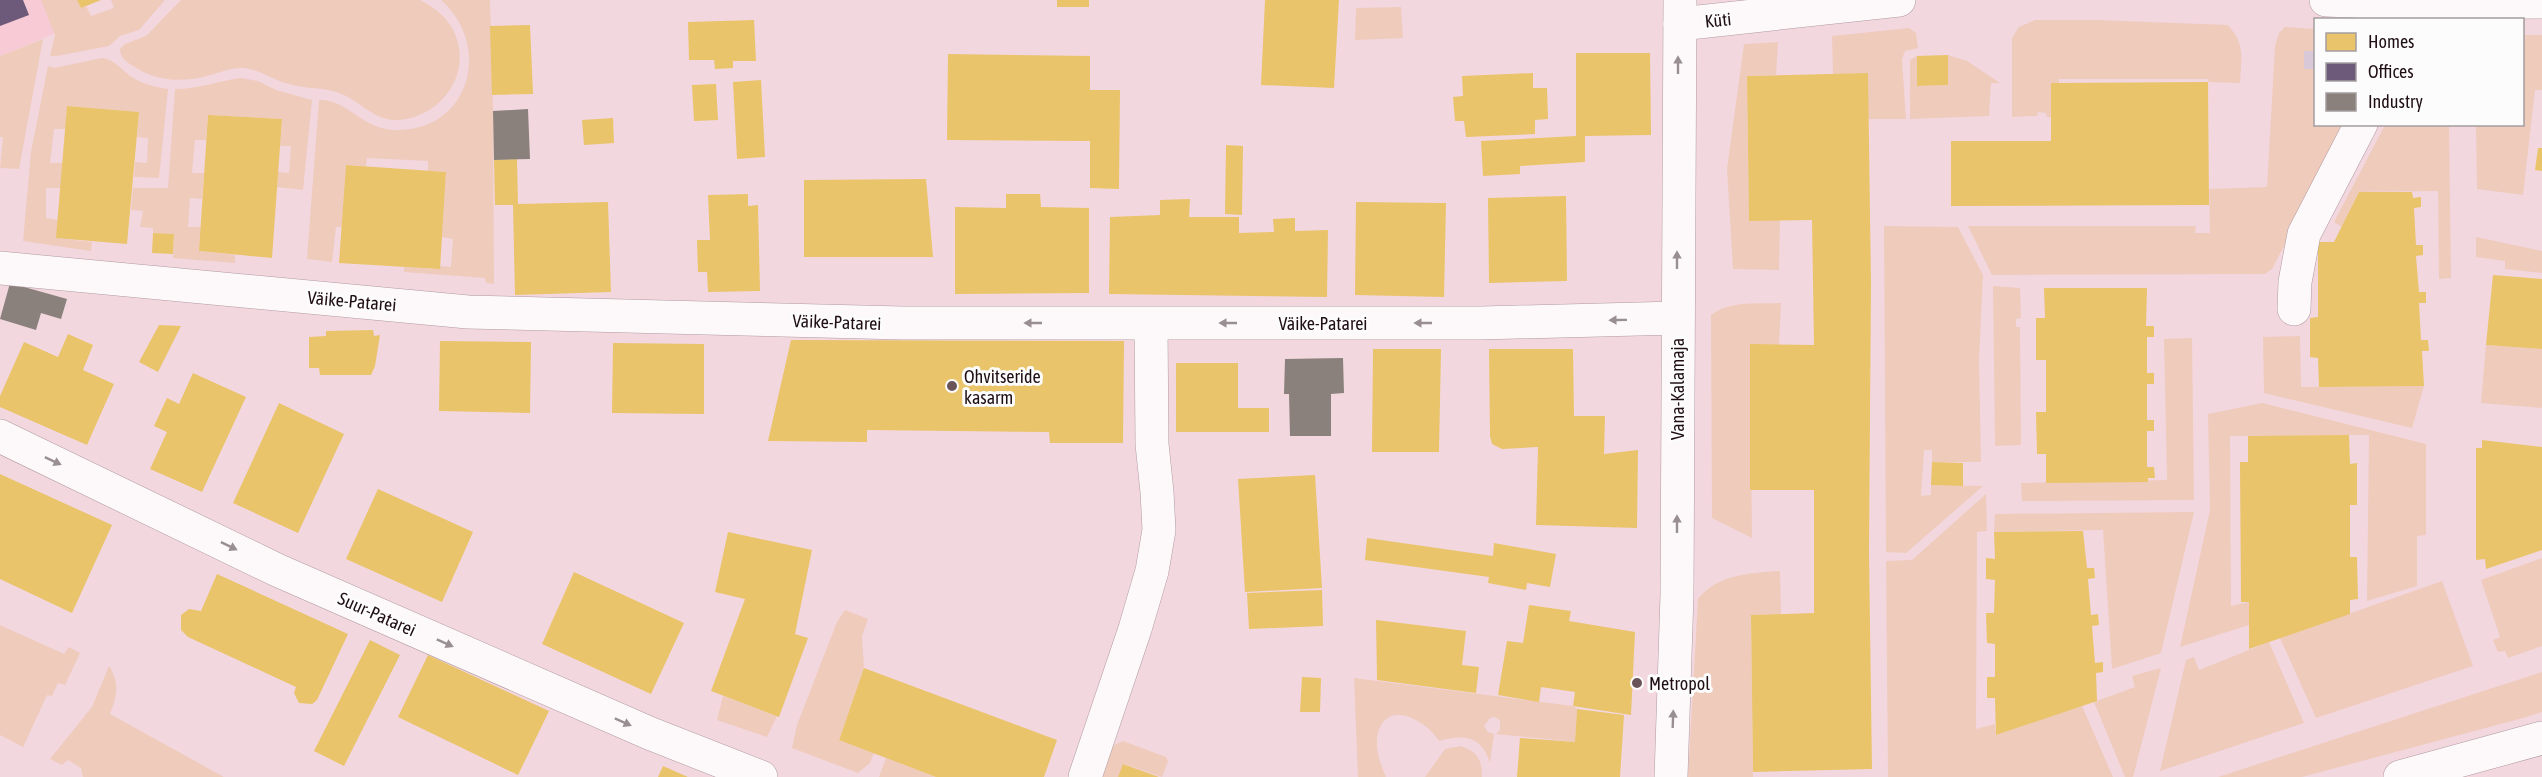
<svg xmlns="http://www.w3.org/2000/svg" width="2542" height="777" viewBox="0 0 2542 777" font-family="'Asap Condensed',sans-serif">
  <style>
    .built { fill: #f7cad6 }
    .green { fill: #efcbbc }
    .homes { fill: #e9c46a }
    .offices { fill: #6d597a }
    .industry { fill: #8a817c }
    .building { fill: #d9c8d8 }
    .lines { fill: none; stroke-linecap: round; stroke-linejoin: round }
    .minor-casing { stroke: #b09aa0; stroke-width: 34 }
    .minor { stroke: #fdf9fa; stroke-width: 33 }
    .oneway { fill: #998f92 }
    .poi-dot { fill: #69545a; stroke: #fcfcfc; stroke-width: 2 }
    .labels { text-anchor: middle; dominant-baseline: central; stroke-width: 6; stroke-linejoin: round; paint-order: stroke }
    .street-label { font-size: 18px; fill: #1f0e13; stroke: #fcfcfc }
    .poi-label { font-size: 18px; fill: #1f0e13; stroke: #fcfcfc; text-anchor: start }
  </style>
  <rect width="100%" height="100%" fill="#f3d7df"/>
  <path class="built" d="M0,0H49L61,31L0,56Z"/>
  <g class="green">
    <path d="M41,0H77L81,8L86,6L91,16L114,8L111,0H165L139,30L120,36L109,46L57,56H50L55,35Z"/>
    <path d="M181,0H420C435,8 448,17 455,34C472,75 441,116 400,120C374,122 361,101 339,93C323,87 305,89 289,84C273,80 260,69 242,68C229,68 219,73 207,76C181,83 155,81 133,66C126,62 120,57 120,49L125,44L146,36Z"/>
    <path d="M441,0H490L493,111L494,284L486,283L485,278L404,272V267L439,269L440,266L451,267L453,239L442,237L446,172L428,171V161L367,158L366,166L346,165L342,227H336L332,262L307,259L319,100C349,99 362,131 398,130C471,129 492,45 441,0Z"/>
    <path d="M1401,7L1403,38L1355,40L1356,8Z"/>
    <path d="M2035,20H2096L2228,25C2246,46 2241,57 2240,83L2208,82L2209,79H2059V84H2051V117H2047L2046,113L2038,112L2037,116L2012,117V38L2019,27Z"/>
    <path d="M2285,27L2315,29V51H2304V68L2315,69L2316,124L2347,125L2272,269L2265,274L1992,275L1968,226H2196L2195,233H2210L2209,189L2267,187L2275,46L2279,33Z"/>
    <path d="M1909,28L1916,33L1918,48L1905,51L1902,59L1906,119H1868L1833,74L1832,36Z"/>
    <path d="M2523,35H2542V90H2535L2523,195L2477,189L2476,125L2522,124Z"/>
    <path d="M43,39L19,169L0,168L3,137H0V56Z"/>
    <path d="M1778,42L1776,75L1747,76L1749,220H1780L1779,270L1733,269L1727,169L1744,44Z"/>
    <path d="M1948,55L1967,61L2000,83H1991L1989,116L1910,119V60L1917,56L1918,86L1948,85Z"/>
    <path d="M102,58C115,59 124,73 135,79C145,85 157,87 168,89L159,178L134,177L135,162L147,163L148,138L137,137L139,112L67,106L66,129H54L50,163H63L61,188H46V218L58,220L57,238L92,242L91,251L23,241L31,152L48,66L54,68Z"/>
    <path d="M241,78L258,81L276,90L312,100L303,190L277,187L278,172L289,173L291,146H280L282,119L208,115L206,140H195L192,173H204L202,199L190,198L188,227H201L199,251L235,255V263L173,258L174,234L153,233V228L140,227L143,211L131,210L133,188H168L175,89C198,89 218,81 241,78Z"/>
    <path d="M2385,125H2449L2451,278L2439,279L2438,191L2359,192L2342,227L2334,222Z"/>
    <path d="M1884,226L1958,227L1983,275L1979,360L1981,462H1932V450H1924L1921,496L1931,495V485L1983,486L1906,553L1886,552Z"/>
    <path d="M2476,237L2542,251V273L2505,269V261L2476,257Z"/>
    <path d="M1993,286L2020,288L2021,318L2016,319V327H2020L2021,445L1995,446Z"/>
    <path d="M1781,303L1779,345H1750L1752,538L1712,518L1711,315C1731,300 1757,304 1781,303Z"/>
    <path d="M2300,336L2301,387L2424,386L2412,428L2264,393L2263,337Z"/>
    <path d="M2192,338L2194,500L2022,501L2021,483L2167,480L2164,339Z"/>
    <path d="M2486,345L2542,349V408L2481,403Z"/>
    <path d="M2262,403L2426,444V535L2417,536V586L2367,601L2369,435L2230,436L2231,606L2249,602V625L2180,647L2210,510L2208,414Z"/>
    <path d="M1986,494L1987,531L1977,532L1976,729L1995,724L1996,735L2082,706L2113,777H1888L1886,561L1912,560Z"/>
    <path d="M2194,512L2161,653L2112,669L2103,530L1994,532L1995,514Z"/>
    <path d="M2542,558V646L2508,658L2505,651L2498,652L2493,640L2500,637L2481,580Z"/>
    <path d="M1780,571L1781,614L1751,615L1753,777H1688L1698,599C1718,574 1750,573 1780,571Z"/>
    <path d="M2442,581L2473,666L2316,718L2280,638Z"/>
    <path d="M845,610L868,619L862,636L864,668L839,740L874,753L870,763L858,773L792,748L797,725L837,622Z"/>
    <path d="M0,625L64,654L69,647L80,653L65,685L58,683L52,696L47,695L23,747L0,735Z"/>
    <path d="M2269,642L2304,723L2160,771L2186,660L2194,657L2199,670Z"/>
    <path d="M109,666C120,683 117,696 110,714L224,777H83L81,768L68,760L62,765L50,759L92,707Z"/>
    <path d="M2161,668L2133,777H2125L2094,702L2135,687L2132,676Z"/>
    <path d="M2542,672V712L2523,718L2302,777H2218Z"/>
    <path d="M1354,678L1573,706L1577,709L1575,742L1496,734L1500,730V720L1494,717L1490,718L1484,726L1488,732L1494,734L1490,763C1482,736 1464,734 1439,741C1423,716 1381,698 1377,740C1376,753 1381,765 1386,777H1358Z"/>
    <path d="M723,696L777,716L767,737L717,720Z"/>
    <path d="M1123,741L1166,757L1168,761L1162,777L1124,764L1118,777H1097L1110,747Z"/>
    <path d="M1461,746C1478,752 1482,760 1482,777H1425L1445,749Z"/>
    <path d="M886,758L936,777H879Z"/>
  </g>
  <g class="homes">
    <path d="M77,0H101L81,8Z"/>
    <rect x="1057" y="0" width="32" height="7"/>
    <path d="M1265,0H1339L1334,88L1261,85Z"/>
    <path d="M754,20L756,61H733V68L715,69L714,60H689L688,22Z"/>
    <path d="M530,25L533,94L492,95L490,26Z"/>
    <path d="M1576,53H1650L1651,135L1585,136V162L1520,166V174L1483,176L1481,141L1576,136Z"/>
    <path d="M948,54L1090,56V90H1120L1119,189L1090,188V141L947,140Z"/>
    <path d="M1948,55V85L1917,86V56Z"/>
    <path d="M1533,73V88H1547L1548,119L1535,120V134L1466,137L1464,121H1455L1453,97L1463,96L1462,76Z"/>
    <path d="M1868,73L1871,283L1869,552L1872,769L1753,772L1751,615L1814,613V490H1750V344L1814,345L1812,220L1749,221L1747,76Z"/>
    <path d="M761,80L765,157L737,159L733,82Z"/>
    <path d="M2208,82L2209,205L1951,206V141H2051V83Z"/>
    <path d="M716,84L718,120L694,121L692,85Z"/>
    <path d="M67,106L139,112L127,244L56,238Z"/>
    <path d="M208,115L282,119L272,258L199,251Z"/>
    <path d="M613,118L614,143L584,145L582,120Z"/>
    <path d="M1226,145L1243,146L1242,215L1225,214Z"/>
    <path d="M2538,148H2542V171L2535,170Z"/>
    <path d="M517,159L518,204L608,202L611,292L515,295L513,205H495L494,160Z"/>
    <path d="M346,165L446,172L440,269L339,263Z"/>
    <path d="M926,179L933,257H804V180Z"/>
    <path d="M2359,192H2412L2413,198L2421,197V207L2414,208L2416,245H2423V255L2416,256L2419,292H2426V303H2419L2421,340H2428L2429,351H2422L2424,386L2319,387L2318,358L2310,357V318L2318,317V242H2334Z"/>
    <path d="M748,194V206L758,205L760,291L708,292L707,272H698L697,240H710L708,195Z"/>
    <path d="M1006,194H1040L1041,207L1089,208V293L955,294V207L1006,208Z"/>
    <path d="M1566,196L1567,281L1489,283L1488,198Z"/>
    <path d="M1190,199L1189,217H1239V233L1274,232L1273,219L1295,218V231L1328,230L1327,297L1109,294L1110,217L1160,215V200Z"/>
    <path d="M1356,202L1446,203L1444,297L1355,295Z"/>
    <path d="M153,233L174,234L173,254L152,253Z"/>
    <path d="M2493,275L2542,279V349L2486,345Z"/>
    <path d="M2044,288H2147L2146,326H2154V337H2147V373H2154V384H2147V420H2154V431H2147V467H2154L2155,478H2148V482L2046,483V454H2037L2036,412H2046V360H2036V318H2045Z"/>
    <path d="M159,325L181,326L158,372L139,362Z"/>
    <path d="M373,330L374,336L380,335L375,366L371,375H320L319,368H309V337L326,336V331Z"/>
    <path d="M68,334L93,345L83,370L114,384L87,445L0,407V396L24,342L58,357Z"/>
    <path d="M791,340L1124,341L1123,443H1050L1049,432L867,430V442L768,441Z"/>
    <path d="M440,341L531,342L530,413L439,411Z"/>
    <path d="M613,343L704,344V414L612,413Z"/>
    <path d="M1373,349H1441L1439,452H1372Z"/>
    <path d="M1489,349H1573L1574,416H1605L1604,454L1638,450L1637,528L1536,525L1538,447L1502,449L1492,444L1490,436Z"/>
    <path d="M1176,363H1238V408H1269V432H1176Z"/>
    <path d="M193,373L246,397L202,492L150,469L167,432L154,426L167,398L179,404Z"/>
    <path d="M279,403L344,434L298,533L233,503Z"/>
    <path d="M2349,435L2350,464L2357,463V505H2350V557H2357L2358,599L2350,600V614L2249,649V602H2241L2240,462H2248V436Z"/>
    <path d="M2482,440L2542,447V550L2486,569L2485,559L2476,560V448H2482Z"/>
    <path d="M1932,462L1963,463V486L1931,485Z"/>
    <path d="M0,474L112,525L72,613L0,579Z"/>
    <path d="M1315,475L1322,588L1245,592L1238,479Z"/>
    <path d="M378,489L473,532L442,602L346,559Z"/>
    <path d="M2083,531L2087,568H2094L2095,578L2088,579L2091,615L2098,614L2099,625L2092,626L2095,663L2103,662V672L2096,673L2097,701L1996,735L1995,698H1987V677H1995V644L1987,643L1986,613H1994L1995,580L1986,579V558L1995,559L1994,532Z"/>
    <path d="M728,532L812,550L795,634L808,638L779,717L711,691L745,599L715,592Z"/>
    <path d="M1367,538L1493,556L1494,543L1556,554L1550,587L1527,583L1526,590L1488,583L1489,577L1365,560Z"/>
    <path d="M574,572L684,623L651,694L542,644Z"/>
    <path d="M217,574L348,634L317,700L312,704L299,703L294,693L296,687L188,637L181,630V615L189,609L201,611Z"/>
    <path d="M1322,590L1323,626L1249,629L1247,593Z"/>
    <path d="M1529,605L1571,611L1569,621L1635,632L1631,715L1573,706L1575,692L1541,687L1539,702L1498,695L1507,641L1523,643Z"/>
    <path d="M1376,620L1466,631L1462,665L1479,667L1476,693L1377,680Z"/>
    <path d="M370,640L400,655L344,766L314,751Z"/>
    <path d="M428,655L549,711L518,775L398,717Z"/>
    <path d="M864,668L1057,740L1044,777H936L839,740Z"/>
    <path d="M1302,677L1321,678L1320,712H1300Z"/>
    <path d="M1577,709L1624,715L1620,777H1517L1520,738L1575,742Z"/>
    <path d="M1123,764L1159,777H1118Z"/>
    <path d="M663,766L688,777H658Z"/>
  </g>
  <path class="offices" d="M0,0H23L29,15L0,26Z"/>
  <g class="industry">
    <path d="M528,109L530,159L494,160L493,111Z"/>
    <path d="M10,283L67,299L61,319L41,313L36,330L0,319Z"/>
    <path d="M1343,358L1344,393L1331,394V436H1290L1289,394H1284L1285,359Z"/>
  </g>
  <rect class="building" x="2304" y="51" width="12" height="18"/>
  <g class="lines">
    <g class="minor-casing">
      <g id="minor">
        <path d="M2326,0L2397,3L2542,2"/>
        <path d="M1680,24L1899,0"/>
        <path d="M0,268L468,312L902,323H1481L1677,318"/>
        <path d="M2294,309L2295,282L2304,234L2361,124"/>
        <path d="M0,436L277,570L649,733L761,777"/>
        <path d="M1085,777L1135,629L1152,571L1159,530L1157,492L1152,444L1151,324"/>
        <path d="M1671,777L1677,595L1680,0"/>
        <path d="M2400,777L2542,738"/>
      </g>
    </g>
    <use href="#minor" class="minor"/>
  </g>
  <defs><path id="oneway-solid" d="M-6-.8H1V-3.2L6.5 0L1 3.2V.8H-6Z" transform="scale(1.5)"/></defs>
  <g class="oneway">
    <use href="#oneway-solid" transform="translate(1678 65) rotate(-90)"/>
    <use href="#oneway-solid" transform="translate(1677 260) rotate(-90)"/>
    <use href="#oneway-solid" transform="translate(1618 320) rotate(179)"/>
    <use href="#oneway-solid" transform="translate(1033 323) rotate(180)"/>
    <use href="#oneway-solid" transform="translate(1228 323) rotate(180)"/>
    <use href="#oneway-solid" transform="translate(1423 323) rotate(180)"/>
    <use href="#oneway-solid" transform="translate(53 461) rotate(25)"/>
    <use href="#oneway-solid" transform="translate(1677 524) rotate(-90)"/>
    <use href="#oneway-solid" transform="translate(229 546) rotate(26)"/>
    <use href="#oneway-solid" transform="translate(445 643) rotate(24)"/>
    <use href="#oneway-solid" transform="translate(1673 719) rotate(-88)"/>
    <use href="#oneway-solid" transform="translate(623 722) rotate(24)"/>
  </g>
  <g class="poi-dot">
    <circle cx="952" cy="386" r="6"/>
    <circle cx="1637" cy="683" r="6"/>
  </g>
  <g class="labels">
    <g class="street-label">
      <text transform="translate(1718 20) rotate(-6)">Küti</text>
      <text transform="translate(352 301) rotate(5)">Väike-Patarei</text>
      <text transform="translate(837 322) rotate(2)">Väike-Patarei</text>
      <text x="1323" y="323">Väike-Patarei</text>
      <text transform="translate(1677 389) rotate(-90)">Vana-Kalamaja</text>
      <text transform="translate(377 614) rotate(24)">Suur-Patarei</text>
    </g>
    <g class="poi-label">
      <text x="964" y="376">Ohvitseride<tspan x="964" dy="21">kasarm</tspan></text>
      <text x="1649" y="683">Metropol</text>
    </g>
  </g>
  <rect x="2314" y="18" width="210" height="108" fill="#fcfcfc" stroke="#a49d9f" stroke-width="1.5"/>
  <rect x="2326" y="33" width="30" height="18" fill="#e9c46a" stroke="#a49d9f" stroke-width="1.5"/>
  <text x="2368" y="48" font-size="18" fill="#1f0e13">Homes</text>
  <rect x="2326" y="63" width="30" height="18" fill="#6d597a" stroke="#a49d9f" stroke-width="1.5"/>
  <text x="2368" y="78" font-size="18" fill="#1f0e13">Offices</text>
  <rect x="2326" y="93" width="30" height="18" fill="#8a817c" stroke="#a49d9f" stroke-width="1.5"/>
  <text x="2368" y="108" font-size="18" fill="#1f0e13">Industry</text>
</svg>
